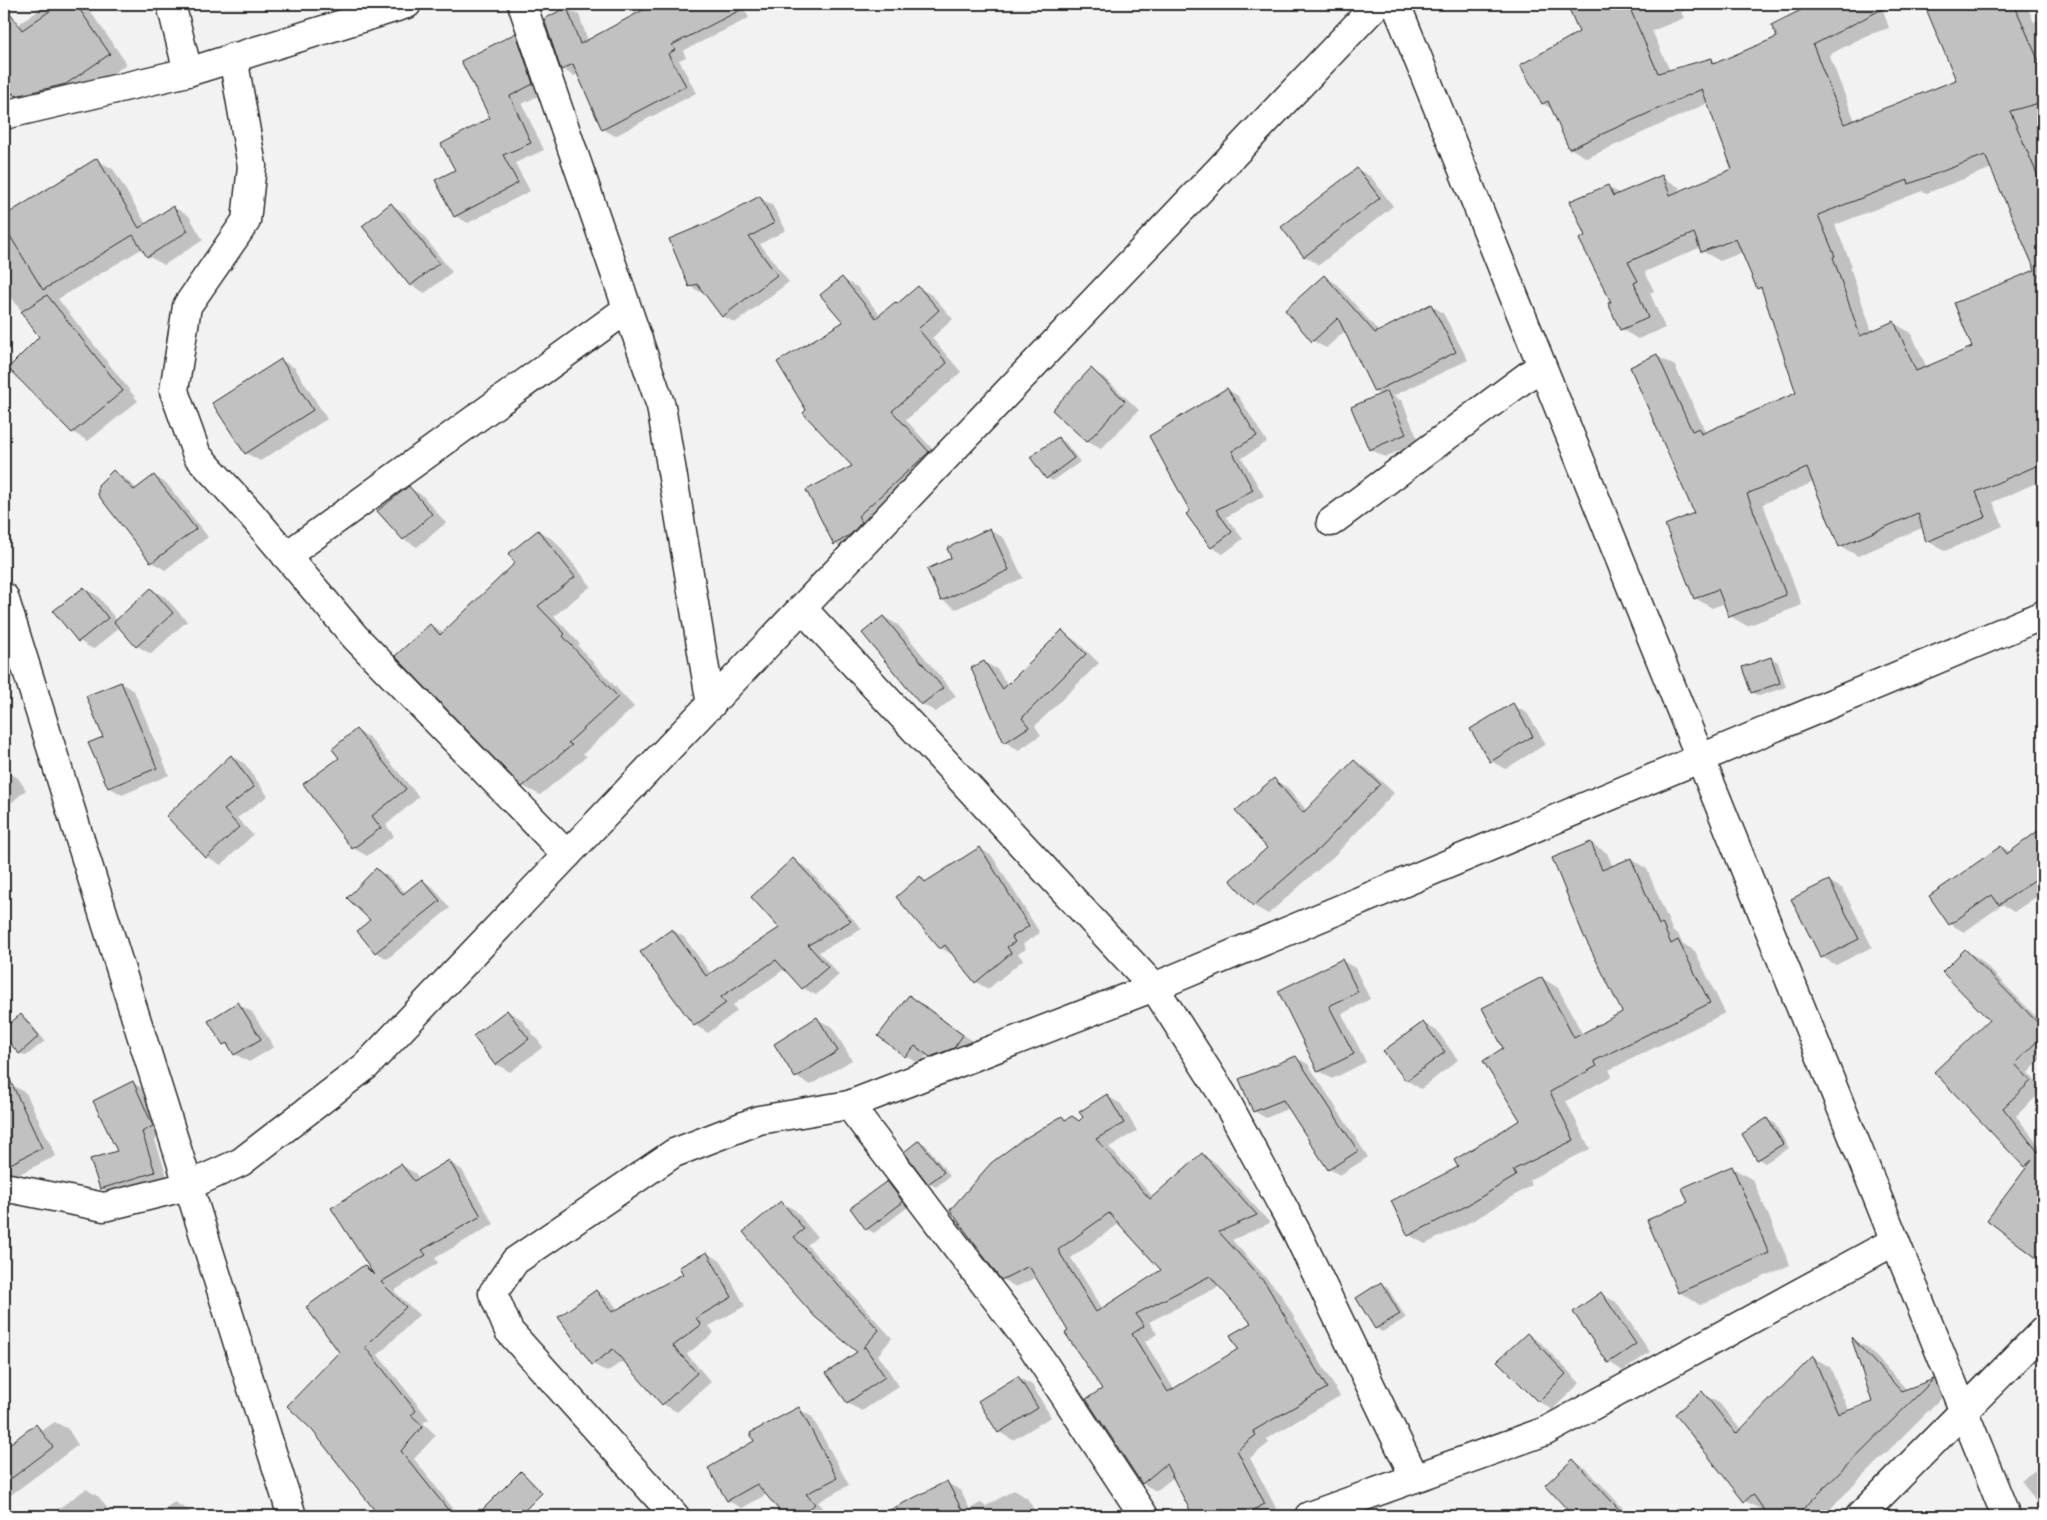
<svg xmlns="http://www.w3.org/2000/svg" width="2047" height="1520" viewBox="0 0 2047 1520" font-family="'Playpen Sans',sans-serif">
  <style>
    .shadow { fill: #0003; fill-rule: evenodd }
    .building { fill: #c1c1c1; stroke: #2b2b2b; fill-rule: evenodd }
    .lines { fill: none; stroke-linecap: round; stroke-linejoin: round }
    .street-casing { stroke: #2b2b2b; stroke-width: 31 }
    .street { stroke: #fff; stroke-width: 28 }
  </style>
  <rect width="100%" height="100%" fill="#f2f2f2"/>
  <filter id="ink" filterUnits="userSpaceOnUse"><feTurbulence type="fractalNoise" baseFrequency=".02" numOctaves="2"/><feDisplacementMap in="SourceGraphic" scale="10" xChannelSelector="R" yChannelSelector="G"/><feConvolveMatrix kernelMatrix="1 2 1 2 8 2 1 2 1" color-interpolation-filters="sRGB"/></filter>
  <g filter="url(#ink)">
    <g class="shadow">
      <path d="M34,4H85L127,64L84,94L27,105L10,95L4,86V34L38,11Z"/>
      <path d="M657,4H742L749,18L683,51L686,57L679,60L696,93L615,136L603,129L579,73L574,76L562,69L567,9L579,15L588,41Z"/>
      <path d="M1568,4H1698L1681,12L1684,18L1652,31L1670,71L1711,59L1718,63L1778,38L1811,10L1829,4H1881L1889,28L1865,36L1829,55L1855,121L1958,81L1925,4H2026L2034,22L2043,18V480L1993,502L2003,526L1945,551L1927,541L1924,527L1858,556L1840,546L1814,482L1763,504L1802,605L1747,626L1730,616L1725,603L1712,608L1695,598L1696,513L1657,356L1675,366L1706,433L1798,393L1763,291L1758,288L1743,252L1720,261L1702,251L1701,247L1645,272L1654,291L1650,293L1665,328L1638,339L1621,329L1612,302L1586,236L1608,187L1621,194L1662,177L1679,187L1681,192L1733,170L1708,103L1587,158L1570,148L1553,110L1542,103L1580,33ZM1992,168L2036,271L1974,348L1927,368L1911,333L1894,323L1872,332L1850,267L1852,266L1835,225L1922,191L1927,193Z"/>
      <path d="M516,35L529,42L546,92L522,104L544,150L515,163L530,191L468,223L455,216L456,170L492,119Z"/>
      <path d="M97,160L113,169L146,224L173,207L189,216L203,240L164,265L148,256L143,248L58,299L138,401L88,441L72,432L40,337L4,287V234L8,231L4,224V218Z"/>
      <path d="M1357,169L1371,177L1393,206L1319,265L1305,256L1282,228Z"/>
      <path d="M760,198L772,205L786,230L760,244L789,282L735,323L723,316L705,292L702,293L690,286L718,220Z"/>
      <path d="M391,205L405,213L452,272L425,293L410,285Z"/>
      <path d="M1325,277L1337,284L1379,332L1431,305L1443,313L1468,360L1393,396L1402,401L1419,442L1385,457L1370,449L1381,395L1375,392L1346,330L1326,348L1313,341Z"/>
      <path d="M842,279L857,287L881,316L898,305L918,287L933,296L953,319L932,338L961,372L906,420L943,461L850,552L835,544L854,467L808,410L845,322Z"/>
      <path d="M281,360L295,368L327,419L260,461L246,453Z"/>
      <path d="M1091,370L1105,378L1139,410L1101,449L1087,441Z"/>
      <path d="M1227,389L1238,396L1267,442L1242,458L1264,496L1226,517L1243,539L1223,554L1211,547L1191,512Z"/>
      <path d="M1058,438L1065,442L1080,462L1053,481L1046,478Z"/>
      <path d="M113,472L126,479L137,489L154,476L167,484L208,537L165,570L152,562Z"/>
      <path d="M409,488L423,496L446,523L417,547L403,539Z"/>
      <path d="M990,530L1004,538L1023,578L956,609L942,600L953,559Z"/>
      <path d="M539,531L555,541L591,586L554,616L580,644L578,646L634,707L583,754L587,756L540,795L523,786L430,625L444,633L517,564Z"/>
      <path d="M84,588L98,596L117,621L151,589L165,597L187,621L151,654L137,646L120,627L93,649L79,641Z"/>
      <path d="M884,617L898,625L956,696L936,712L922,704L863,633Z"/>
      <path d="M1062,632L1075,640L1099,663L1035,726L1041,735L1019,750L1005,742L972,669L984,662L998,670L1008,686Z"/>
      <path d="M1771,658L1778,662L1786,687L1759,696L1752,692Z"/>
      <path d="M121,683L134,691L169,775L122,795L109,787L105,738Z"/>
      <path d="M1513,705L1527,713L1546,744L1505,769L1491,761Z"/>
      <path d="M356,730L370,738L419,797L386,825L394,836L367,856L353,848L341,758Z"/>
      <path d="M231,756L245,764L268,796L237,818L253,835L221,865L207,857Z"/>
      <path d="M1354,761L1368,769L1394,793L1334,856L1268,914L1254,906L1232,881L1269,848L1274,780L1288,788L1307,811Z"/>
      <path d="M4,770L18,778L26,790L4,809Z"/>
      <path d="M2037,834L2043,837V892L2014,912L2002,905L1964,932L1950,924L2001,847L2011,852Z"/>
      <path d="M1591,843L1607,853L1613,867L1631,859L1647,869L1673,932L1678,934L1682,943L1695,951L1725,1013L1609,1070L1612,1076L1566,1101L1590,1149L1529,1180L1532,1185L1476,1219L1425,1244L1409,1235L1460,1168L1521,1120L1505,1049L1542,978L1558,988L1583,1035L1624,1012Z"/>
      <path d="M980,849L992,856L1040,933L1023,944L1026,949L1018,954L1023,960L988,989L976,982L953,955L941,948L921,878L927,882Z"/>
      <path d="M793,860L806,867L862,929L819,952L839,975L816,995L803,988L785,969L733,1005L737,1011L708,1033L695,1025L641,952L672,930L684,937L711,974L781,928Z"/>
      <path d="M376,870L388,876L406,893L422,880L433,887L450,908L387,959L376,952L372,921Z"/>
      <path d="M1829,881L1843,889L1872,947L1836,965L1822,957Z"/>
      <path d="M1966,951L1980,959L2043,1024V1057L2028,1073L2043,1090L2016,1116L2043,1150V1262L1988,1220L2028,1168L1936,1072L1990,1020Z"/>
      <path d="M1341,960L1355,968L1370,999L1342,1014L1366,1062L1332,1079L1319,1071L1280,992Z"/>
      <path d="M909,996L923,1004L976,1044L945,1064L928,1054L920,1064L906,1056L879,1036Z"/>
      <path d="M238,1004L252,1012L274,1047L249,1062L235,1054L231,1048L224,1044Z"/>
      <path d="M507,1011L521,1019L543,1047L510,1072L496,1064L475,1037Z"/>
      <path d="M21,1016L27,1019L45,1041L26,1056L19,1053L4,1034V1030Z"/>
      <path d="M817,1019L832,1027L852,1060L810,1085L796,1077Z"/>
      <path d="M1423,1023L1437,1031L1458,1060L1421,1089L1406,1080Z"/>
      <path d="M1296,1058L1308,1064L1368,1157L1340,1175L1329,1169L1289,1108L1266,1118L1254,1111Z"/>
      <path d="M133,1083L147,1091L167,1134L155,1140L168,1179L115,1196L101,1188L119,1151Z"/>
      <path d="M12,1085L26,1093L56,1156L5,1181L4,1180V1089Z"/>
      <path d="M1107,1096L1121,1104L1137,1131L1109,1147L1154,1198L1202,1155L1216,1163L1270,1223L1232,1240L1280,1293L1340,1396L1266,1439L1269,1443L1250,1458L1278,1512L1269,1516H1194L1174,1477L1156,1491L1142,1483L1104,1389L1037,1277L1016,1287L1002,1279L1062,1117L1067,1120L1080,1122ZM1120,1223L1163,1270L1103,1309L1071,1258ZM1220,1286L1253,1323L1239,1349L1174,1389L1145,1342L1157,1334L1149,1322Z"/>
      <path d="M1767,1119L1774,1123L1789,1148L1765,1163L1758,1159Z"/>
      <path d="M919,1141L926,1145L950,1176L936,1187L929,1183Z"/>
      <path d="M449,1162L462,1170L494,1224L435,1258L438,1263L394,1291L419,1315L378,1355L429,1419L423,1423L436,1435L414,1459L459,1516H381L313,1429L341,1352L364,1266L373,1272L401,1165L415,1173L419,1179Z"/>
      <path d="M1731,1167L1753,1180L1790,1265L1700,1305L1679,1292L1690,1203Z"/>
      <path d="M887,1182L894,1186L909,1206L874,1233L867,1229Z"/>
      <path d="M781,1202L795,1210L817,1237L807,1245L892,1338L878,1355L899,1386L862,1411L847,1403L859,1352L816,1316Z"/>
      <path d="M707,1253L721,1261L745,1306L709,1326L714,1333L687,1354L711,1382L677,1412L663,1404L624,1360L607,1372L593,1364L596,1291L610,1299L618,1310L685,1275Z"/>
      <path d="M1381,1284L1387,1287L1406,1318L1382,1332L1376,1328Z"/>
      <path d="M1601,1294L1616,1302L1650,1352L1623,1371L1609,1362Z"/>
      <path d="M1527,1334L1541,1343L1580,1383L1552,1410L1538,1401Z"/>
      <path d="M1853,1340L1868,1348L1907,1390L1934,1380L1950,1389L1823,1516H1769L1764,1509L1762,1510L1745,1501L1702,1393L1719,1403L1741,1430L1814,1358L1830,1367L1849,1412L1874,1402Z"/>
      <path d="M1018,1377L1032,1385L1051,1417L1013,1440L999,1432Z"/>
      <path d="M799,1409L812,1417L849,1485L818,1502L830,1516H786L767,1494L742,1508L728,1501L710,1469L756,1441Z"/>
      <path d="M2043,1418V1428L2038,1422Z"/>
      <path d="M55,1422L68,1429L78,1445L4,1500V1453L36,1426L43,1430Z"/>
      <path d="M1573,1461L1587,1469L1630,1516H1575L1546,1485Z"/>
      <path d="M2043,1465V1512L2021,1480Z"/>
      <path d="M947,1483L960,1490L970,1509L980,1503L986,1506L1014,1490L1027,1498L1038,1516H887L906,1503Z"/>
      <path d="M86,1489L99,1497L113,1516H48Z"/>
      <path d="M174,1502L188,1510L193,1516H155Z"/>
    </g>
    <g class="building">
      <path d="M4,4L22,30L60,4H76L110,54L66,84L15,96L13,93L4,99Z"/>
      <path d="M654,4H752L672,45L675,50L668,54L686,86L602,130L573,64L561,70L544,19L567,7L580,44Z"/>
      <path d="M1567,4H1628L1658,73L1712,58L1713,64L1777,37L1771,25L1813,4H1892L1813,45L1844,124L1956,80L1924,4H2014L2043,71V102L2010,111L2043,188V463L1976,492L1986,517L1926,542L1918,513L1839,547L1807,468L1747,494L1786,595L1729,617L1718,589L1694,599L1665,525L1694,513L1630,367L1657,354L1692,431L1699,428L1701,434L1796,393L1761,287L1757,289L1736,239L1701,252L1694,233L1628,262L1638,281L1634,283L1648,318L1620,330L1608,303L1611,302L1579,239L1585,236L1570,201L1608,185L1613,196L1662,175L1670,195L1732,169L1702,89L1569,149L1548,101L1542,104L1520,65L1579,32ZM1985,155L2035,270L1954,303L1972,347L1916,371L1894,321L1860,336L1833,257L1835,256L1818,215L1908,180L1909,184Z"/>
      <path d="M516,33L533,84L510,96L531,143L503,155L518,183L454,217L435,180L455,170L441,144L490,118L461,61Z"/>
      <path d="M97,158L139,228L173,206L188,231L147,257L133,235L43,290L4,226V216Z"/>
      <path d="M1357,168L1380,198L1304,257L1281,227Z"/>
      <path d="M760,196L774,223L749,237L777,275L722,317L697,284L689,287L669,239L717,219Z"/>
      <path d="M391,203L439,263L410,286L362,226Z"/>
      <path d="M1324,275L1375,333L1431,304L1456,352L1374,392L1338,318L1312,342L1285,310Z"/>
      <path d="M842,277L876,318L895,302L897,304L918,286L939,310L918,329L947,363L892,411L929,452L858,516L862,522L851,534L834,545L806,490L852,466L803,413L806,410L777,362L843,322L820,295Z"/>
      <path d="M47,295L123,391L72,433L8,368L39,337L21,312Z"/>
      <path d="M281,359L313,410L245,454L212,403Z"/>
      <path d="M1091,368L1125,401L1087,442L1052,410Z"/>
      <path d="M1227,388L1257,436L1232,451L1253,490L1216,510L1232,532L1211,548L1186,514L1190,511L1149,436Z"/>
      <path d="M1387,391L1406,434L1369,450L1351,407Z"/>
      <path d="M1058,437L1074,458L1046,479L1030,457Z"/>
      <path d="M113,470L134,490L154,475L196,529L151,563L98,495V485Z"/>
      <path d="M409,486L432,514L403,540L377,511Z"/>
      <path d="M990,528L1009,570L941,601L927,569L951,558L947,548Z"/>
      <path d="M538,530L575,577L538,606L565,634L563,636L618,697L568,743L572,745L522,787L395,656L430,624L440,635L515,563L508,554Z"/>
      <path d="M84,587L108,618L78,642L53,611Z"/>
      <path d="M151,588L173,613L136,647L114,622Z"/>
      <path d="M883,616L943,688L921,705L862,633Z"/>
      <path d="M1062,630L1086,654L1022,718L1029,727L1004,743L971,668L984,661L1003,689Z"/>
      <path d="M1771,657L1780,683L1751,693L1742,667Z"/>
      <path d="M121,682L157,768L108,788L88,743L103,737L86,696Z"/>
      <path d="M1513,703L1533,736L1490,762L1470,729Z"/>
      <path d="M356,729L406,789L372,816L381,828L352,849L303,784L339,758L332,749Z"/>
      <path d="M231,755L254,787L224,810L239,827L206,858L166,816Z"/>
      <path d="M1354,760L1380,784L1320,848L1253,906L1230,880L1267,848L1235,811L1274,778L1303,813Z"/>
      <path d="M2043,827V874L1999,905L1992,895L1949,925L1929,896L2001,846L2007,854Z"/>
      <path d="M1591,842L1602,870L1631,858L1659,925L1662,923L1671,944L1678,940L1710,1003L1594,1061L1597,1066L1550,1092L1574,1140L1513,1170L1516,1176L1459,1210L1408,1236L1391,1201L1458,1167L1454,1160L1520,1120L1483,1061L1503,1048L1482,1008L1542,977L1574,1038L1622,1012L1583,934L1552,858Z"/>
      <path d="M980,847L1029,926L1012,937L1015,942L1007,947L1011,953L975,983L945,945L940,949L896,897L920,876L925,882Z"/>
      <path d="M793,858L851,921L808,945L828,967L802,989L776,960L721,997L726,1003L694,1026L640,952L672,929L706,976L779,928L751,897Z"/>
      <path d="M376,868L403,894L422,879L440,901L375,953L357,931L370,920L347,898Z"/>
      <path d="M1829,880L1859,939L1821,958L1791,899Z"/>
      <path d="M1965,949L2043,1028V1035L2015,1064L2031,1081L2003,1108L2038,1152L2043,1145V1263L1987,1220L2032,1160L2024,1167L1934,1072L1989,1020L1942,972Z"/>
      <path d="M1342,959L1358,992L1329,1006L1354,1054L1318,1072L1278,991Z"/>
      <path d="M909,995L963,1035L954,1048L930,1057L915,1046L905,1057L878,1036Z"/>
      <path d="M238,1002L261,1039L234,1055L227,1043L223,1045L208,1021Z"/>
      <path d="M507,1010L529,1039L495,1065L473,1036Z"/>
      <path d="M21,1014L39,1036L19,1054L4,1036V1028Z"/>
      <path d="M817,1017L838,1051L795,1078L774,1044Z"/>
      <path d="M1423,1022L1445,1052L1406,1081L1383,1051Z"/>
      <path d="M1296,1056L1358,1151L1328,1170L1283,1100L1253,1112L1239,1079Z"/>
      <path d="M4,1067L42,1148L4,1167Z"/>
      <path d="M133,1081L153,1126L142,1132L155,1172L100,1189L90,1159L117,1151L93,1101Z"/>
      <path d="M1107,1094L1124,1123L1096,1139L1150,1199L1202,1153L1257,1215L1219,1232L1266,1284L1327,1388L1253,1431L1256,1435L1237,1450L1265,1504L1240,1516H1193L1166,1464L1142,1484L1086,1399L1102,1389L1065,1333L1068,1331L1029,1266L1001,1280L950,1210L991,1163L1019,1142L1062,1116L1065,1120L1072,1116L1079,1121L1083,1117L1079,1112ZM1109,1213L1161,1270L1096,1312L1058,1250ZM1210,1276L1251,1323L1230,1335L1238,1349L1168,1392L1132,1334L1144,1326L1136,1314Z"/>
      <path d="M1767,1118L1783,1144L1757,1160L1742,1134Z"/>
      <path d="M919,1140L944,1172L928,1184L904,1152Z"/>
      <path d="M449,1160L481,1216L422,1250L426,1255L381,1282L406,1307L365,1347L416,1411L411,1415L423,1426L401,1451L453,1516H379L312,1430L287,1406L339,1352L306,1307L364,1265L374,1275L331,1208L401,1164L414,1181Z"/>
      <path d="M1732,1166L1769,1253L1678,1293L1647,1220L1688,1202L1682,1188Z"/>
      <path d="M887,1181L903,1202L866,1230L850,1208Z"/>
      <path d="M781,1201L804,1229L794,1237L879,1330L863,1348L865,1347L885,1377L847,1403L826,1373L857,1352L815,1317L780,1277L743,1232Z"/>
      <path d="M707,1252L732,1297L696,1318L701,1325L673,1346L697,1373L662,1405L613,1349L592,1365L558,1317L596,1290L612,1312L683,1274L679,1267Z"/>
      <path d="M1381,1282L1400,1314L1375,1329L1356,1298Z"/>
      <path d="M1601,1292L1636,1344L1608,1363L1573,1312Z"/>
      <path d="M1527,1333L1566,1374L1538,1402L1497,1361Z"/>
      <path d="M1851,1337L1901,1391L1934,1379L1796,1516H1768L1753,1494L1744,1502L1675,1414L1702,1391L1736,1434L1813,1356L1838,1414L1872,1402Z"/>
      <path d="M1018,1376L1038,1408L998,1433L978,1401Z"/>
      <path d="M799,1407L837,1478L806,1494L815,1504L801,1516H784L757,1484L727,1501L708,1468L754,1441L750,1433Z"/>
      <path d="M36,1424L53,1447L4,1484V1448Z"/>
      <path d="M1573,1459L1625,1516H1573L1545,1485Z"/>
      <path d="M521,1471L542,1493L519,1516H476Z"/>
      <path d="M947,1481L965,1516H878Z"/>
    </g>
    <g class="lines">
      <g class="street-casing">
        <g id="street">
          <path d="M171,4L188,72"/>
          <path d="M522,4L661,406L711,705"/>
          <path d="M1396,4L2006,1516"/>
          <path d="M233,57L252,166L246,221L187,306L174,391L197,455L251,514L355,637L567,855"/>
          <path d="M4,115L188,72L407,4"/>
          <path d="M1331,522L1541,366"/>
          <path d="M286,556L627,309"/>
          <path d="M4,597L292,1516"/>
          <path d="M802,608L1154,987L1223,1095L1297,1233L1415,1478"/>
          <path d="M849,1105L1032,1346L1144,1516"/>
          <path d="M4,1187L104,1207L188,1186L241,1162L366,1066L1377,4"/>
          <path d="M675,1516L509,1331L493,1293L515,1261L674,1153L759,1120L849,1105L1154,987L2043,615"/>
          <path d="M1309,1516L1546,1431L1895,1241"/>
          <path d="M1860,1516L2043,1331"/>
        </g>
      </g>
      <use href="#street" class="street"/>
    </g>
  </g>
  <rect width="2047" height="1520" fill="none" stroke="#fff" stroke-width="20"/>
  <rect x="10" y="10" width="2027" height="1500" fill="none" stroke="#2b2b2b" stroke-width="2" filter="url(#ink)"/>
</svg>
